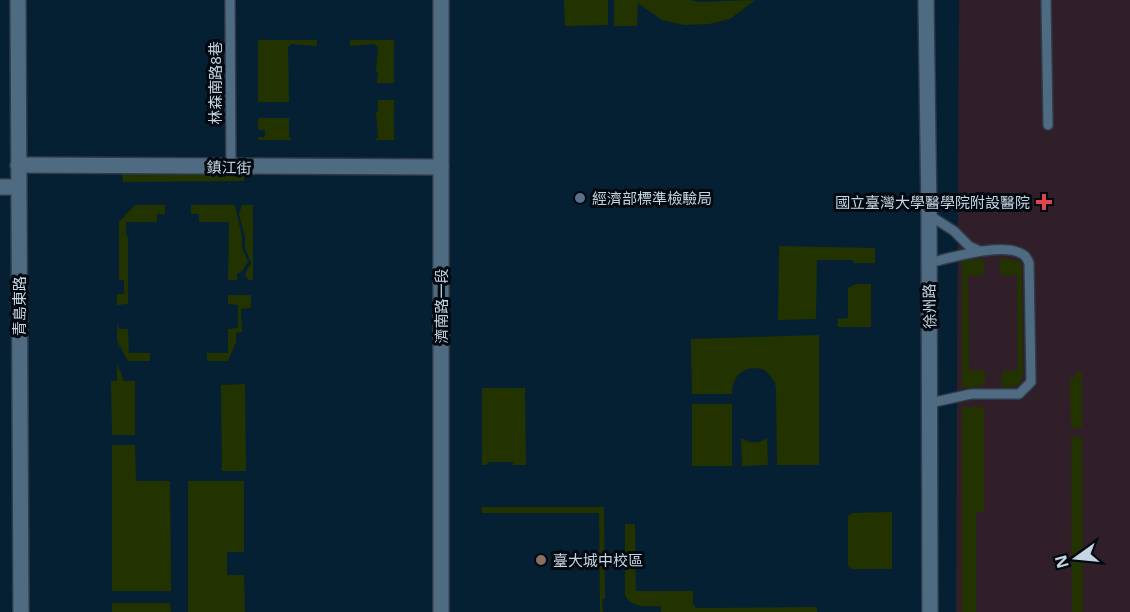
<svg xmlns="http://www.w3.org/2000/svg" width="1130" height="612" viewBox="0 0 1130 612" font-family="'Noto Sans','Noto Sans TC',sans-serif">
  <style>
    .medical { fill: #301f28 }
    .green { fill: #233300 }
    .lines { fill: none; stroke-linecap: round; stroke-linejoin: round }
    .service-casing { stroke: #2f3a4a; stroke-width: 12 }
    .minor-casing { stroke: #2f3a4a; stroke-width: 18 }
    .tertiary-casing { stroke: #2f3a4a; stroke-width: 18 }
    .service { stroke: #4f6b81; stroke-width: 9 }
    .minor { stroke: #4f6b81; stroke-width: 15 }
    .tertiary { stroke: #4f6b81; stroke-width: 15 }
    .service-dot { fill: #5c6f8a; stroke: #020911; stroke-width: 2 }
    .health-dot { fill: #e0444e; stroke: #020911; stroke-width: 2 }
    .education-dot { fill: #8d6e63; stroke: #020911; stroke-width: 2 }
    .labels { text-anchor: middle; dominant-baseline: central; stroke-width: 6; stroke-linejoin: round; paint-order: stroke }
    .street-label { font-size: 15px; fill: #c5d5e1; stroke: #020911 }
    .poi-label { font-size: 15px; fill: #c5d5e1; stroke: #020911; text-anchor: start }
  </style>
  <rect width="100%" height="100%" fill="#052033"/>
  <path class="medical" d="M959,0H1130V612H956Z"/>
  <g class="green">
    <path d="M564,0H608V25L565,26Z"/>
    <path d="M614,0H690L700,2L755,0L730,19L709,24L684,25L662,20L638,3L637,26H614Z"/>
    <path d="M258,40H317V46L291,44L288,47L289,102H258Z"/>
    <path d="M350,40H394V83H377L378,72H376L378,47L374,44L350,46Z"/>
    <path d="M378,100H394V140H375L378,137L376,112L378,111Z"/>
    <path d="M258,118H289V137L292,140H258V137H265V130H258Z"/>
    <path d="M244,172V181L123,182L122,173Z"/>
    <path d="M135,205H165V214H157V222H126V235L128,236V304L117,305V294H124V280H119V222Z"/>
    <path d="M191,205H235L242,237V248L248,262L242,271L237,274V280H228L229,222H199V214H191Z"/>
    <path d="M242,205H253V280H248L245,274L251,263L245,248V237L239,214Z"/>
    <path d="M779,246L875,248V263H853V260H817L816,319L778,320Z"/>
    <path d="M1000,258L1019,261L1022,267L1023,374L1021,383L1013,387H1002V371L1018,370L1017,275H1000Z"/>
    <path d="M981,259L984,262V275L968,276L969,370L985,371V383L979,387L962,388V260Z"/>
    <path d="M856,284H871V327H838V319L848,318V288Z"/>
    <path d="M228,295H251V308L241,309L242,332L236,333V342L228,361H207V353H228V329L238,328V305L228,304Z"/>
    <path d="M117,323L119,329H128L129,353H150V361H128L117,341Z"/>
    <path d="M819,335V465H777L776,390L775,382L765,370C746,364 732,374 732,394H692L691,339Z"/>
    <path d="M117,364L124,381H135V435H112L111,381H117Z"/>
    <path d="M1076,372H1082V428H1071L1070,378H1075Z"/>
    <path d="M245,384L246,471H222L221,385Z"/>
    <path d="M482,388H525L526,465H513V462H488L487,465H482Z"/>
    <rect x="692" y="404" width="40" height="62"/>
    <path d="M962,407H984V512H976V612H962Z"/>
    <path d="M1071,437H1082L1083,612H1072Z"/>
    <path d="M741,438C750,444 759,444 767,438L768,465L742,466Z"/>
    <path d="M112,445H135L136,481H170L171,591H112Z"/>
    <path d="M188,481H244V552H227V575H244L245,612H188Z"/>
    <path d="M482,507H604L605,599H602L603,612H600L599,513H482Z"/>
    <path d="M892,512V569H852L848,566V516L852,513Z"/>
    <path d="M625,524H635L636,591H693V604L696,608L817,607V612H661V606C647,606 632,609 625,595Z"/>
    <path d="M112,603H170L171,612H112Z"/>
  </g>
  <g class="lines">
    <g class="service-casing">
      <g id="service">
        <path d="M230,0L231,167"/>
        <path d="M1046,0L1048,125"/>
        <path d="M929,215L954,231L969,246L980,251"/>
        <path d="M929,263C950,258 1005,241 1024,255C1026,257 1028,260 1029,263L1031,382L1019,394H971L930,403"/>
      </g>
    </g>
    <g class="minor-casing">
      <g id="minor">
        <path d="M18,0L21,612"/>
        <path d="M926,0L929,215L930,612"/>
        <path d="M18,165L441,167"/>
        <path d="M0,187H18"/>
      </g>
    </g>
    <g class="tertiary-casing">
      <path id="tertiary" d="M441,0V612"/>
    </g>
    <use href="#service" class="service"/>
    <use href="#minor" class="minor"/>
    <use href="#tertiary" class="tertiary"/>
  </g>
  <circle class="service-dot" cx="580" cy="198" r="6"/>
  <path class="health-dot" d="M1041 193h6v6h6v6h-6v6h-6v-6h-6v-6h6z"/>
  <circle class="education-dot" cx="541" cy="560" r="6"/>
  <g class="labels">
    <g class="street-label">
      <text transform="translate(215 83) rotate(-90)">林森南路8巷</text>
      <text transform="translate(229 167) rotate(1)">鎮江街</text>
      <text transform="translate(19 306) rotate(-90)">青島東路</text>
      <text transform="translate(441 306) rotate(-90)">濟南路一段</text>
      <text transform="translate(929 306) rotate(-91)">徐州路</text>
    </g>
    <g class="poi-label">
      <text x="592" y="198">經濟部標準檢驗局</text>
      <text x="1030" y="202" text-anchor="end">國立臺灣大學醫學院附設醫院</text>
      <text x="553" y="560">臺大城中校區</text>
    </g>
  </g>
  <g transform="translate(1076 558) rotate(255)" stroke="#020911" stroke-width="4.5" paint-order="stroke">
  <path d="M0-4.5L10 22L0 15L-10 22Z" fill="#c5d5e1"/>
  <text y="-9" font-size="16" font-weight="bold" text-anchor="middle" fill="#c5d5e1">N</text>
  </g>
</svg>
